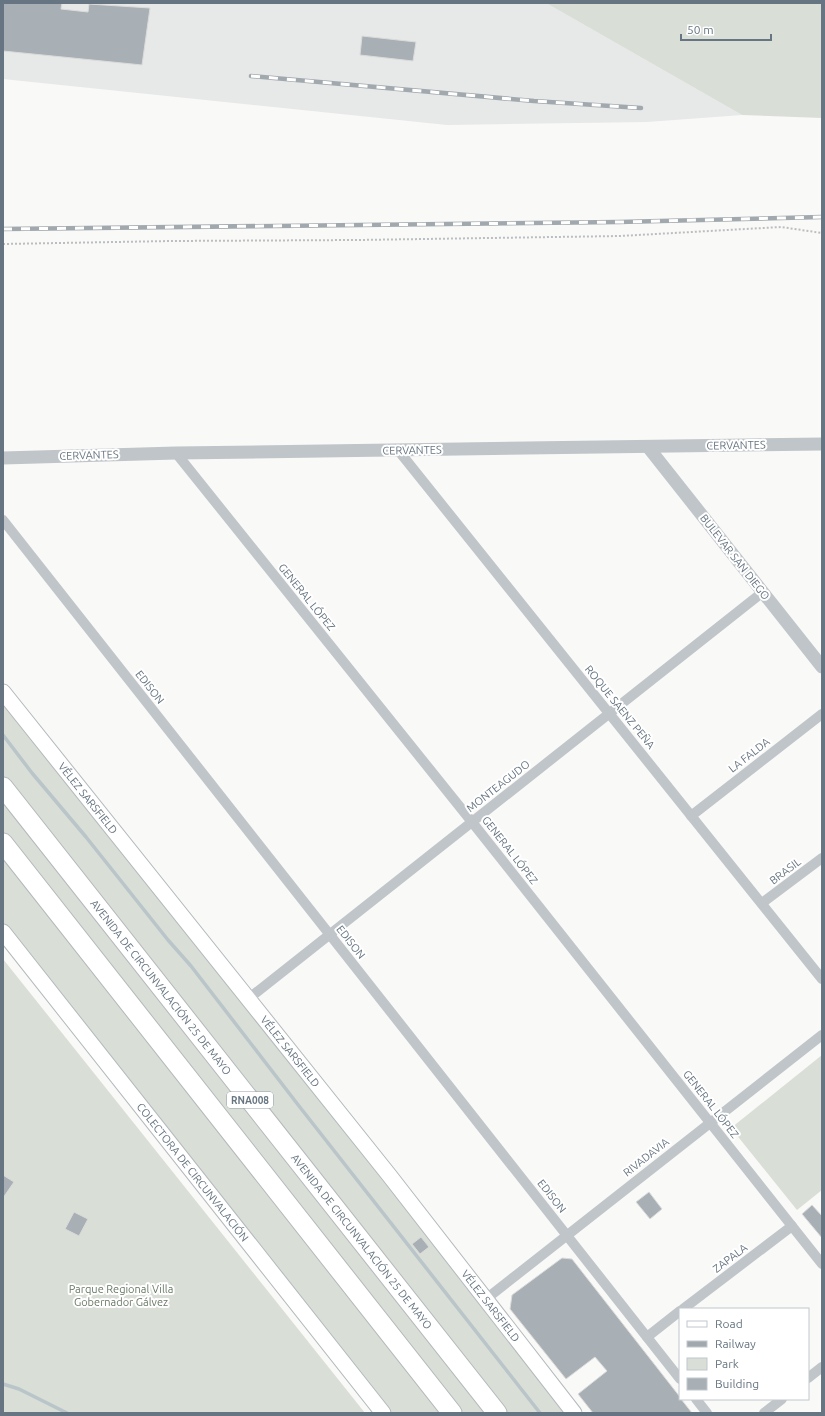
<svg xmlns="http://www.w3.org/2000/svg" width="825" height="1416" viewBox="0 0 825 1416" font-family="Ubuntu,sans-serif">
  <style>
    .built { fill: #e7e8e8 }
    .green { fill: #d9ded7 }
    .lines { fill: none; stroke-linecap: round; stroke-linejoin: round }
    .stream { stroke: #b9c5c9; stroke-width: 3.5 }
    .building { fill: #a8b0b6; stroke: #dbdbd9 }
    .secondary-casing { stroke: #b3b9bd; stroke-width: 17 }
    .motorway-casing { stroke: #b4b8bc; stroke-width: 21 }
    .path { stroke: #bbbec1; stroke-width: 2; stroke-dasharray: 2 2; stroke-linecap: butt }
    .minor { stroke: #c0c5c9; stroke-width: 10 }
    .tertiary { stroke: #c0c5c9; stroke-width: 13 }
    .secondary { stroke: #fff; stroke-width: 15 }
    .motorway { stroke: #fff; stroke-width: 19 }
    .rail-casing { stroke: #a2a9ae; stroke-width: 4.5 }
    .rail { stroke: #fff; stroke-width: 3; stroke-dasharray: 9; stroke-linecap: butt }
    .labels { text-anchor: middle; dominant-baseline: central; stroke-width: 4; stroke-linejoin: round; paint-order: stroke }
    .shield { fill: #fff; stroke: #949ea7; stroke-width: 1 }
    .shield-label { font-size: 10px; font-weight: bold; fill: #667581 }
    .street-label { font-size: 11px; fill: #667581; stroke: #fff }
    .park-label { font-size: 11px; fill: #687965; stroke: #fff }
  </style>
  <rect width="100%" height="100%" fill="#f9f9f7"/>
  <path class="built" d="M3,3H546L742,115L647,122L447,125L3,79Z"/>
  <g class="green">
    <path d="M546,3H822V118L742,115Z"/>
    <path d="M3,692L574,1413H383L3,932Z"/>
    <path d="M3,959L365,1413H3Z"/>
    <path d="M822,1055V1190L797,1210L731,1128Z"/>
  </g>
  <g class="lines">
    <g class="stream">
      <path d="M3,735L32,773L86,837L168,940L191,966L299,1106L540,1413"/>
      <path d="M3,1384L19,1389L67,1413"/>
    </g>
  </g>
  <g class="building">
    <path d="M3,3H62L61,9L88,12L89,4L150,8L142,65L3,51Z"/>
    <path d="M362,36L416,42L413,61L360,55Z"/>
    <path d="M3,1175L14,1182L3,1198Z"/>
    <path d="M649,1192L662,1209L650,1219L636,1202Z"/>
    <path d="M812,1205L822,1216V1238L802,1214Z"/>
    <path d="M74,1212L88,1219L79,1236L65,1229Z"/>
    <path d="M421,1237L429,1247L420,1254L412,1244Z"/>
    <path d="M562,1258L572,1259L680,1397V1399H681L692,1413H593L578,1394L607,1371L595,1357L566,1379L510,1309L512,1295Z"/>
  </g>
  <g class="lines">
    <g class="secondary-casing">
      <g id="secondary">
        <path id="s1" d="M3,692L389,1175L574,1413"/>
        <path id="s2" d="M3,932L383,1413"/>
      </g>
    </g>
    <g class="motorway-casing">
      <g id="motorway">
        <path id="s3" d="M3,787L497,1413"/>
        <path d="M3,843L452,1413"/>
      </g>
    </g>
    <path class="path" d="M3,244L171,241L358,240L620,236L781,227L822,233"/>
    <g class="minor">
      <path d="M398,450L822,979"/>
      <path d="M176,453L472,822L822,1264"/>
      <path d="M3,520L680,1379"/>
      <path d="M691,816L822,714"/>
      <path d="M762,903L822,858"/>
      <path d="M248,999L763,592"/>
      <path d="M486,1299L822,1035"/>
      <path d="M683,1309L792,1226"/>
      <path d="M647,1337L680,1311"/>
      <path d="M808,1378L822,1367"/>
      <path d="M696,1399L707,1413"/>
      <path d="M764,1413L782,1399"/>
    </g>
    <g class="tertiary">
      <path d="M648,447L822,667"/>
      <path d="M3,458L176,453L822,444"/>
    </g>
    <use href="#secondary" class="secondary"/>
    <use href="#motorway" class="motorway"/>
    <g class="rail-casing">
      <g id="rail">
        <path d="M251,76L534,101L641,108"/>
        <path d="M3,229L619,222L822,217"/>
      </g>
    </g>
    <use href="#rail" class="rail"/>
  </g>
  <g class="labels">
    <rect class="shield" x="227" y="1092" width="46" height="16" rx="3"/>
    <g class="shield-label">
      <text x="250" y="1100">RNA008</text>
    </g>
    <g class="street-label">
      <text transform="translate(736 445) rotate(-1)">CERVANTES</text>
      <text transform="translate(412 450) rotate(-1)">CERVANTES</text>
      <text transform="translate(89 455) rotate(-2)">CERVANTES</text>
      <text transform="translate(735 557) rotate(52)">BULEVAR SAN DIEGO</text>
      <text transform="translate(307 597) rotate(51)">GENERAL LÓPEZ</text>
      <text transform="translate(150 687) rotate(52)">EDISON</text>
      <text transform="translate(620 707) rotate(51)">ROQUE SAENZ PEÑA</text>
      <text transform="translate(749 755) rotate(-38)">LA FALDA</text>
      <text transform="translate(498 786) rotate(-38)">MONTEAGUDO</text>
      <text stroke="none"><textPath href="#s1" startOffset="136">VÉLEZ SARSFIELD</textPath></text>
      <text transform="translate(510 850) rotate(52)">GENERAL LÓPEZ</text>
      <text transform="translate(785 871) rotate(-37)">BRASIL</text>
      <text transform="translate(351 942) rotate(52)">EDISON</text>
      <text stroke="none"><textPath href="#s3" startOffset="255">AVENIDA DE CIRCUNVALACIÓN 25 DE MAYO</textPath></text>
      <text stroke="none"><textPath href="#s1" startOffset="460">VÉLEZ SARSFIELD</textPath></text>
      <text transform="translate(711 1104) rotate(52)">GENERAL LÓPEZ</text>
      <text transform="translate(646 1157) rotate(-38)">RIVADAVIA</text>
      <text stroke="none"><textPath href="#s2" startOffset="306">COLECTORA DE CIRCUNVALACIÓN</textPath></text>
      <text transform="translate(552 1196) rotate(52)">EDISON</text>
      <text stroke="none"><textPath href="#s3" startOffset="579">AVENIDA DE CIRCUNVALACIÓN 25 DE MAYO</textPath></text>
      <text transform="translate(730 1258) rotate(-37)">ZAPALA</text>
      <text stroke="none"><textPath href="#s1" startOffset="784">VÉLEZ SARSFIELD</textPath></text>
    </g>
    <g class="park-label">
      <text x="121" y="1289">Parque Regional Villa<tspan x="121" dy="13">Gobernador Gálvez</tspan></text>
    </g>
  </g>
  <rect width="825" height="1416" fill="none" stroke="#667581" stroke-width="8"/>
  <rect x="679" y="1308" width="130" height="92" fill="#ffffff" stroke="#c2c8cd"/>
  <rect x="687" y="1321" width="20" height="6" fill="#ffffff" stroke="#c2c8cd"/>
  <text x="715" y="1328" font-size="12" fill="#667581">Road</text>
  <rect x="687" y="1341" width="20" height="6" fill="#a2a9ae" stroke="#c2c8cd"/>
  <text x="715" y="1348" font-size="12" fill="#667581">Railway</text>
  <rect x="687" y="1358" width="20" height="12" fill="#d9ded7" stroke="#c2c8cd"/>
  <text x="715" y="1368" font-size="12" fill="#667581">Park</text>
  <rect x="687" y="1378" width="20" height="12" fill="#a8b0b6" stroke="#c2c8cd"/>
  <text x="715" y="1388" font-size="12" fill="#667581">Building</text>
  <path d="M681 34v6h90v-6" fill="none" stroke="#667581" stroke-width="2"/>
  <text x="687" y="34" font-size="12" fill="#667581" stroke="#ffffff" stroke-width="3" paint-order="stroke">50 m</text>
</svg>
